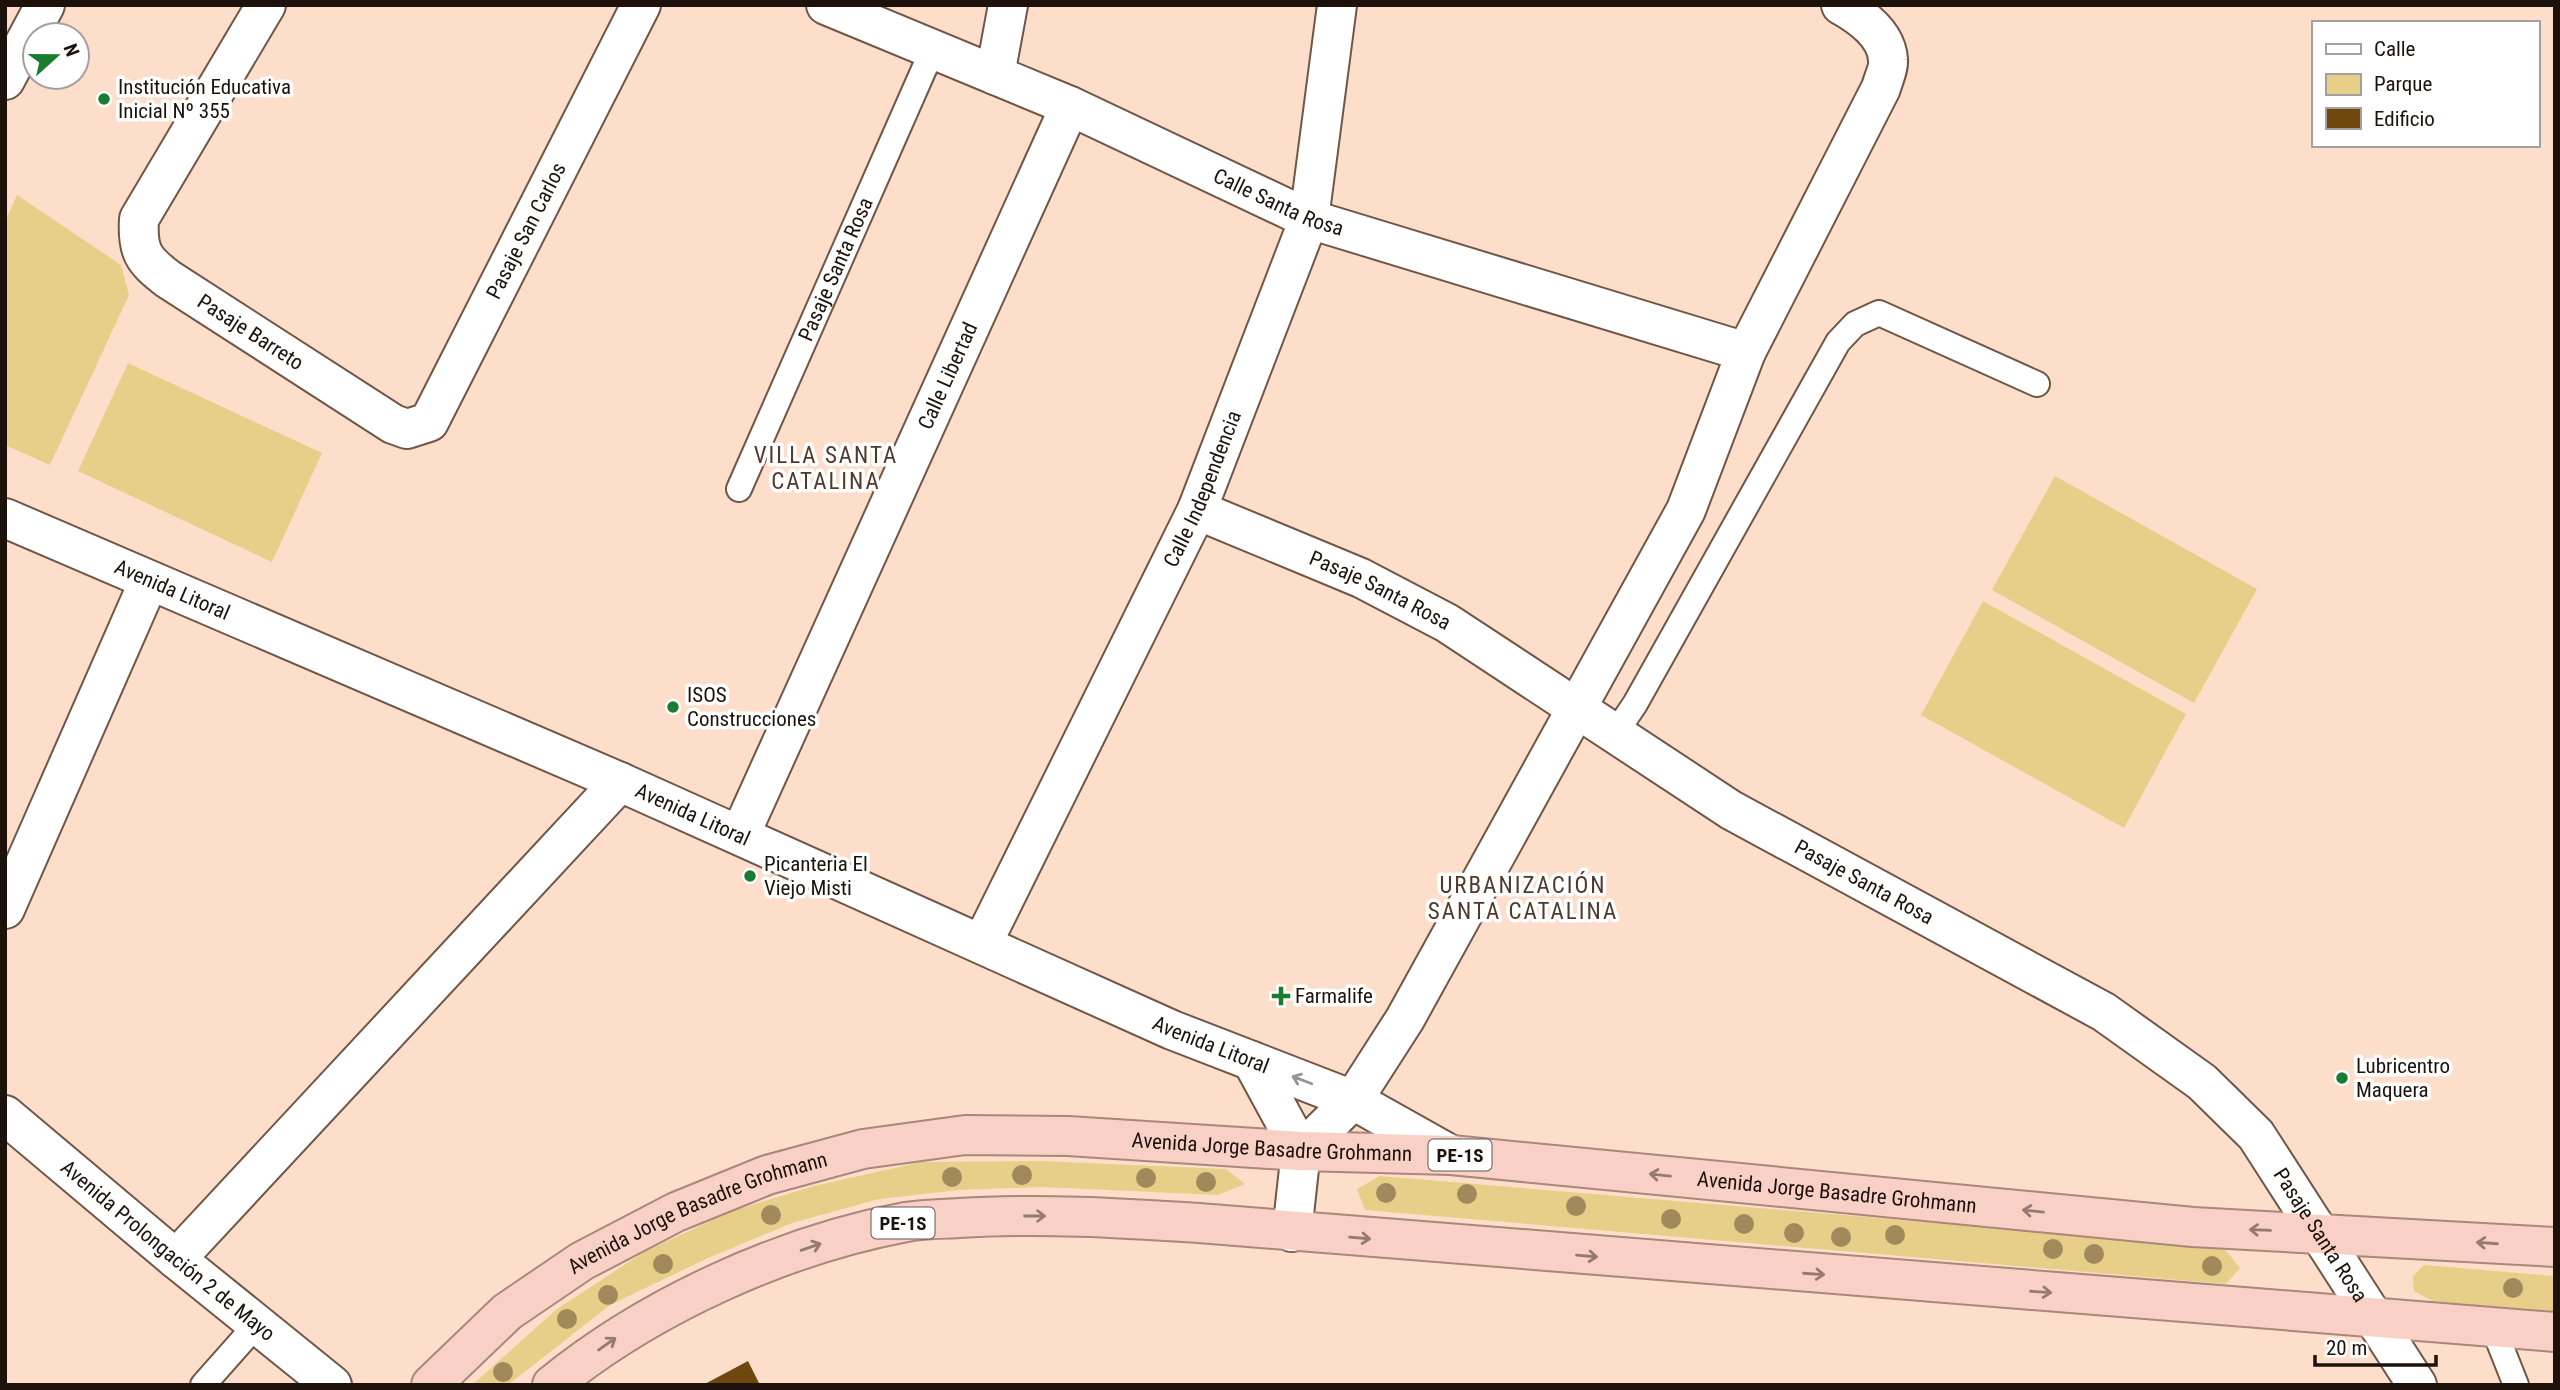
<svg xmlns="http://www.w3.org/2000/svg" width="2560" height="1390" viewBox="0 0 2560 1390" font-family="'Roboto Condensed',sans-serif">
  <style>
    .green { fill: #e8cf89 }
    .building { fill: #6e480e }
    .lines { fill: none; stroke-linecap: round; stroke-linejoin: round }
    .service-casing { stroke: #6f5646; stroke-width: 28 }
    .minor-casing { stroke: #6f5646; stroke-width: 42 }
    .tertiary-casing { stroke: #6f5646; stroke-width: 42 }
    .trunk-casing { stroke: #aa867b; stroke-width: 42 }
    .service { stroke: #fff; stroke-width: 24 }
    .minor { stroke: #fff; stroke-width: 38 }
    .tertiary { stroke: #fff; stroke-width: 38 }
    .trunk { stroke: #f8d0c6; stroke-width: 38 }
    .tree { fill: #a2895b }
    .oneway { stroke: #999491 }
    .oneway2 { stroke: #957a72 }
    .poi-dot { fill: #197d31; stroke: #fff; stroke-width: 2.5 }
    .labels { text-anchor: middle; dominant-baseline: central; stroke-width: 7; stroke-linejoin: round; paint-order: stroke }
    .shield { fill: #fff; stroke: #605954; stroke-width: 2 }
    .shield-label { font-size: 19px; font-weight: bold; fill: #1c120b }
    .poi-label { font-size: 21px; fill: #1c120b; stroke: #fff; text-anchor: start }
    .street-label { font-size: 21px; fill: #1c120b; stroke: #fff }
    .neighbourhood-label { font-size: 23px; letter-spacing: 2px; fill: #51392a; stroke: #fff }
  </style>
  <rect width="100%" height="100%" fill="#fddecb"/>
  <g class="green">
    <path d="M17,195L121,265L129,295L50,465L5,445V222Z"/>
    <path d="M128,363L322,453L272,562L78,471Z"/>
    <path d="M2055,476L2257,589L2194,703L1992,590Z"/>
    <path d="M1983,601L2186,714L2124,828L1921,715Z"/>
    <path d="M1040,1161L1226,1169L1245,1184L1218,1195L1042,1187L959,1190L879,1199L792,1223L708,1258L610,1305L508,1385H472L557,1309L644,1252L732,1211L814,1186L921,1162Z"/>
    <path d="M1380,1176L2223,1247L2240,1268L2226,1284L1365,1210L1357,1189Z"/>
    <path d="M2424,1265L2555,1276V1311L2435,1302L2414,1291L2413,1276Z"/>
  </g>
  <path class="building" d="M748,1361L760,1385H703Z"/>
  <g class="lines">
    <g class="service-casing">
      <g id="service">
        <path id="s1" d="M739,489L932,51"/>
        <path d="M1614,735L1635,704L1838,342L1855,324L1879,313L2037,384"/>
        <path d="M2493,1327L2516,1385"/>
        <path d="M203,1385L257,1324"/>
      </g>
    </g>
    <g class="minor-casing">
      <g id="minor">
        <path id="s2" d="M266,5L139,219C137,251 143,260 168,279L393,424L407,429L429,422L641,5"/>
        <path id="s3" d="M826,5L1070,106L1309,219L1746,352"/>
        <path d="M995,75L1008,5"/>
        <path d="M5,80L45,5"/>
        <path id="s4" d="M1197,510L1361,578L1447,623L1731,810L2104,1012L2202,1082L2256,1135L2417,1385"/>
        <path id="s5" d="M740,835L1070,106"/>
        <path d="M5,909L149,581"/>
        <path id="s6" d="M982,944L1197,510L1309,219L1337,5"/>
        <path d="M1301,1151L1353,1100L1405,1019L1686,510L1746,352L1881,88C1883,80 1889,68 1888,60C1887,35 1861,16 1841,5"/>
        <path d="M176,1259L620,782"/>
      </g>
    </g>
    <g class="tertiary-casing">
      <g id="tertiary">
        <path id="s7" d="M5,518L620,782L1172,1030L1353,1100L1451,1155"/>
        <path d="M1252,1061L1301,1151L1292,1232"/>
        <path id="s8" d="M5,1115L176,1259L332,1385"/>
      </g>
    </g>
    <g class="trunk-casing">
      <g id="trunk">
        <path id="s9" d="M431,1385L507,1312L582,1261L676,1212L767,1175L863,1149L965,1135L1068,1136L1301,1151L1451,1155L2193,1227L2555,1247"/>
        <path d="M552,1385C649,1306 783,1245 906,1222C924,1219 942,1219 959,1218C1039,1213 1119,1218 1199,1223L2555,1332"/>
      </g>
    </g>
    <use href="#service" class="service"/>
    <use href="#minor" class="minor"/>
    <use href="#tertiary" class="tertiary"/>
    <use href="#trunk" class="trunk"/>
  </g>
  <g class="tree">
    <circle cx="1022" cy="1175" r="10"/>
    <circle cx="952" cy="1177" r="10"/>
    <circle cx="1146" cy="1178" r="10"/>
    <circle cx="1206" cy="1182" r="10"/>
    <circle cx="1386" cy="1193" r="10"/>
    <circle cx="1467" cy="1194" r="10"/>
    <circle cx="1576" cy="1206" r="10"/>
    <circle cx="771" cy="1215" r="10"/>
    <circle cx="1671" cy="1219" r="10"/>
    <circle cx="1744" cy="1224" r="10"/>
    <circle cx="1794" cy="1233" r="10"/>
    <circle cx="1895" cy="1235" r="10"/>
    <circle cx="1841" cy="1237" r="10"/>
    <circle cx="2053" cy="1249" r="10"/>
    <circle cx="2094" cy="1254" r="10"/>
    <circle cx="663" cy="1264" r="10"/>
    <circle cx="2212" cy="1266" r="10"/>
    <circle cx="2513" cy="1288" r="10"/>
    <circle cx="608" cy="1295" r="10"/>
    <circle cx="567" cy="1319" r="10"/>
    <circle cx="503" cy="1372" r="10"/>
  </g>
  <defs><path id="oneway-shaft" d="M-6 0H5M1.5-3L5.5 0L1.5 3" fill="none" stroke-width="1.6" stroke-linecap="round" stroke-linejoin="round" transform="scale(1.75)"/></defs>
  <use class="oneway" href="#oneway-shaft" transform="translate(1302 1080) rotate(-159)"/>
  <g class="oneway2">
    <use href="#oneway-shaft" transform="translate(1660 1175) rotate(-174)"/>
    <use href="#oneway-shaft" transform="translate(2033 1211) rotate(-174)"/>
    <use href="#oneway-shaft" transform="translate(1035 1216)"/>
    <use href="#oneway-shaft" transform="translate(2260 1230) rotate(-178)"/>
    <use href="#oneway-shaft" transform="translate(1360 1238) rotate(5)"/>
    <use href="#oneway-shaft" transform="translate(2487 1243) rotate(-176)"/>
    <use href="#oneway-shaft" transform="translate(811 1247) rotate(-19)"/>
    <use href="#oneway-shaft" transform="translate(1587 1256) rotate(5)"/>
    <use href="#oneway-shaft" transform="translate(1814 1274) rotate(4)"/>
    <use href="#oneway-shaft" transform="translate(2041 1292) rotate(4)"/>
    <use href="#oneway-shaft" transform="translate(607 1344) rotate(-35)"/>
  </g>
  <g class="poi-dot">
    <circle cx="104" cy="99" r="7"/>
    <circle cx="673" cy="707" r="7"/>
    <circle cx="750" cy="876" r="7"/>
    <path d="M1277.5 985.5h7v7h7v7h-7v7h-7v-7h-7v-7h7z"/>
    <circle cx="2342" cy="1078" r="7"/>
  </g>
  <g class="labels">
    <g class="shield">
      <rect x="1428.5" y="1139.5" width="63" height="31" rx="5"/>
      <rect x="871.5" y="1207.5" width="63" height="31" rx="5"/>
    </g>
    <g class="shield-label">
      <text x="1460" y="1155">PE-1S</text>
      <text x="903" y="1223">PE-1S</text>
    </g>
    <g class="poi-label">
      <text x="118" y="87">Institución Educativa<tspan x="118" dy="24">Inicial Nº 355</tspan></text>
      <text x="687" y="695">ISOS<tspan x="687" dy="24">Construcciones</tspan></text>
      <text x="764" y="864">Picanteria El<tspan x="764" dy="24">Viejo Misti</tspan></text>
      <text x="1295" y="996">Farmalife</text>
      <text x="2356" y="1066">Lubricentro<tspan x="2356" dy="24">Maquera</tspan></text>
    </g>
    <g class="street-label">
      <text stroke="none"><textPath href="#s3" startOffset="494">Calle Santa Rosa</textPath></text>
      <text stroke="none"><textPath href="#s2" startOffset="840">Pasaje San Carlos</textPath></text>
      <text stroke="none"><textPath href="#s1" startOffset="240">Pasaje Santa Rosa</textPath></text>
      <text stroke="none"><textPath href="#s2" startOffset="418">Pasaje Barreto</textPath></text>
      <text stroke="none"><textPath href="#s5" startOffset="504">Calle Libertad</textPath></text>
      <text stroke="none"><textPath href="#s6" startOffset="506">Calle Independencia</textPath></text>
      <text stroke="none"><textPath href="#s7" startOffset="182">Avenida Litoral</textPath></text>
      <text stroke="none"><textPath href="#s4" startOffset="200">Pasaje Santa Rosa</textPath></text>
      <text stroke="none"><textPath href="#s7" startOffset="749">Avenida Litoral</textPath></text>
      <text stroke="none"><textPath href="#s4" startOffset="766">Pasaje Santa Rosa</textPath></text>
      <text stroke="none"><textPath href="#s7" startOffset="1316">Avenida Litoral</textPath></text>
      <text stroke="none"><textPath href="#s9" startOffset="910">Avenida Jorge Basadre Grohmann</textPath></text>
      <text stroke="none"><textPath href="#s9" startOffset="1477">Avenida Jorge Basadre Grohmann</textPath></text>
      <text stroke="none"><textPath href="#s9" startOffset="322">Avenida Jorge Basadre Grohmann</textPath></text>
      <text stroke="none"><textPath href="#s4" startOffset="1354">Pasaje Santa Rosa</textPath></text>
      <text stroke="none"><textPath href="#s8" startOffset="212">Avenida Prolongación 2 de Mayo</textPath></text>
    </g>
    <g class="neighbourhood-label">
      <text x="826" y="455">VILLA SANTA<tspan x="826" dy="26">CATALINA</tspan></text>
      <text x="1523" y="885">URBANIZACIÓN<tspan x="1523" dy="26">SANTA CATALINA</tspan></text>
    </g>
  </g>
  <rect width="2560" height="1390" fill="none" stroke="#1c120b" stroke-width="14"/>
  <rect x="2312" y="21" width="228" height="126" fill="#ffffff" stroke="#a4a09d" stroke-width="2"/>
  <rect x="2326" y="44" width="35" height="10" fill="#ffffff" stroke="#a4a09d" stroke-width="2"/>
  <text x="2374" y="56" font-size="21" fill="#1c120b">Calle</text>
  <rect x="2326" y="74" width="35" height="21" fill="#e8cf89" stroke="#a4a09d" stroke-width="2"/>
  <text x="2374" y="91" font-size="21" fill="#1c120b">Parque</text>
  <rect x="2326" y="108" width="35" height="21" fill="#6e480e" stroke="#a4a09d" stroke-width="2"/>
  <text x="2374" y="126" font-size="21" fill="#1c120b">Edificio</text>
  <g transform="translate(56 56) rotate(69)"><circle r="33" fill="#ffffff" stroke="#a4a09d" stroke-width="2"/>
  <path d="M0-5L12 26L0 18L-12 26Z" fill="#197d31"/>
  <text y="-10" font-size="19" font-weight="bold" text-anchor="middle" fill="#1c120b">N</text>
  </g>
  <path d="M2315 1355v10h121v-10" fill="none" stroke="#1c120b" stroke-width="3.5"/>
  <text x="2326" y="1355" font-size="21" fill="#1c120b" stroke="#ffffff" stroke-width="5" paint-order="stroke">20 m</text>
</svg>
